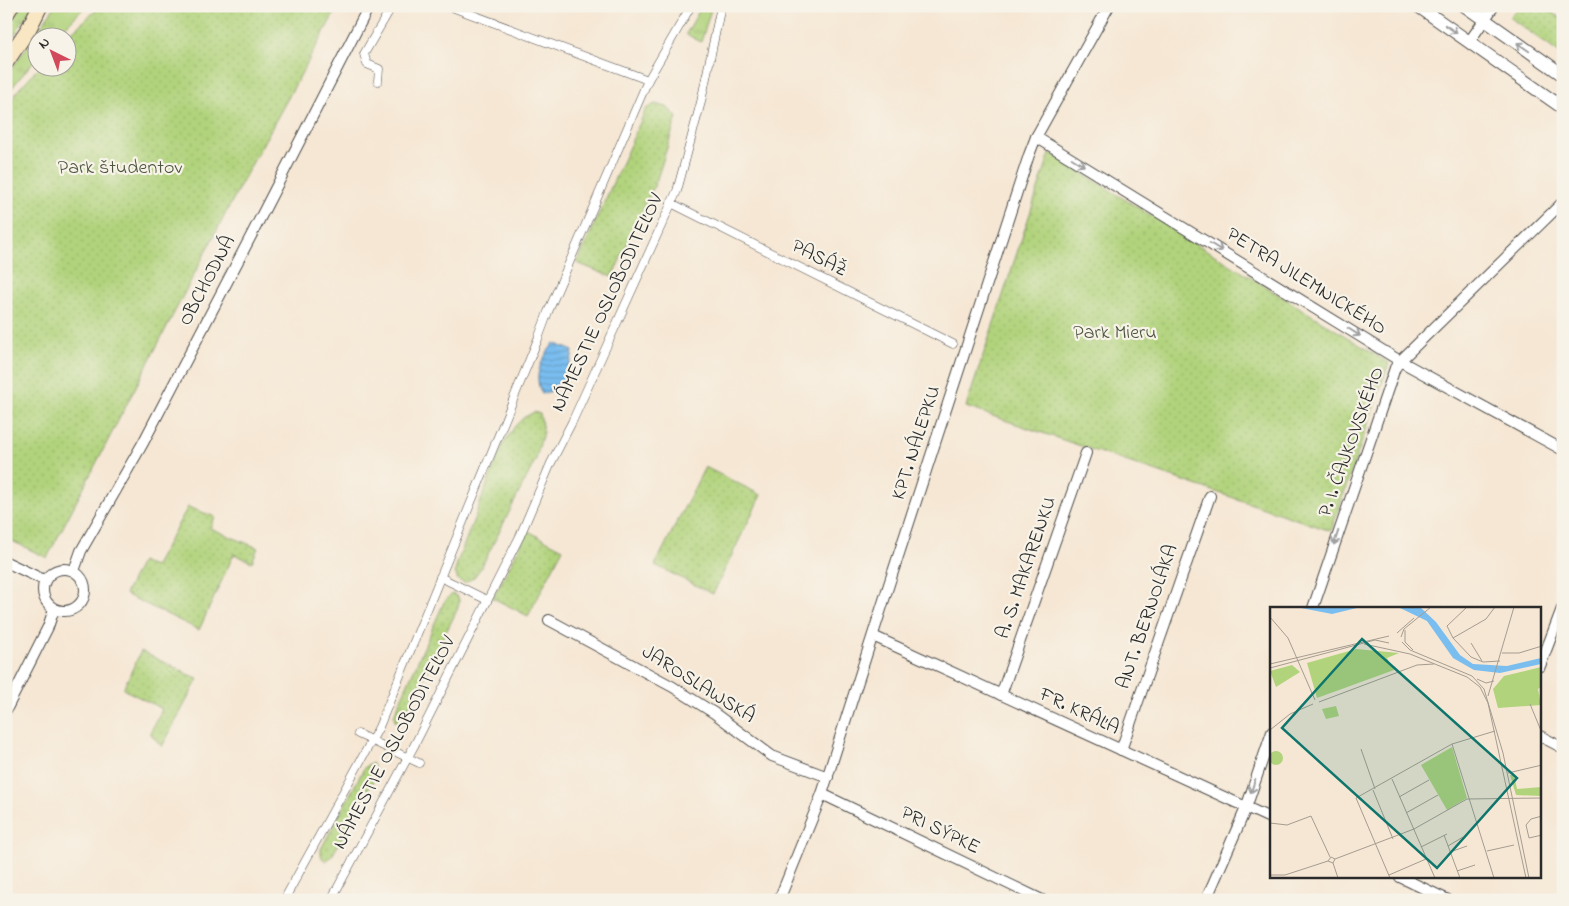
<svg xmlns="http://www.w3.org/2000/svg" width="1569" height="906" viewBox="0 0 1569 906" font-family="'Indie Flower',sans-serif">
  <style>
    .grass { fill: url(#grass-tufts); stroke: #6e7f54 }
    .park { fill: url(#park-dots); stroke: #6e7f54 }
    .water { fill: url(#water-rules); stroke: #52748e }
    .lines { fill: none; stroke-linecap: round; stroke-linejoin: round }
    .pedestrian-casing { stroke: #494744; stroke-width: 9 }
    .minor-casing { stroke: #494744; stroke-width: 12 }
    .tertiary-casing { stroke: #494744; stroke-width: 14 }
    .secondary-casing { stroke: #494744; stroke-width: 17 }
    .pedestrian { stroke: #fff; stroke-width: 8 }
    .minor { stroke: #fff; stroke-width: 10 }
    .tertiary { stroke: #fff; stroke-width: 12 }
    .secondary { stroke: #f9e7c3; stroke-width: 15 }
    .oneway { stroke: #a0a0a0 }
    .labels { text-anchor: middle; dominant-baseline: central; stroke-width: 4.5; stroke-linejoin: round; paint-order: stroke }
    .park-label { font-size: 20px; fill: #4c553f; stroke: #f7f3e8 }
    .street-label { font-size: 20px; fill: #2b2b2b; stroke: #f7f3e8 }
    .inset-road { fill: none; stroke: #a59c90; stroke-width: 1 }
    .view { fill: #0f766e; fill-opacity: 0.15; stroke: #0f766e; stroke-width: 2.5 }
    .inset-edge { fill: none; stroke: #2b2b2b; stroke-width: 2.5 }
  </style>
  <defs>
    <pattern id="grass-tufts" width="24" height="20" patternUnits="userSpaceOnUse" patternTransform="scale(1.25)"><rect width="24" height="20" fill="#b1d37c"/><path d="M3 7l-1-3M5 7V3M7 7l1-3M15 17l-1-3M17 17v-4M19 17l1-3" fill="none" stroke="#98b56b"/></pattern>
    <pattern id="park-dots" width="8" height="8" patternUnits="userSpaceOnUse" patternTransform="scale(1.25)"><rect width="8" height="8" fill="#b1d37c"/><path d="M2 2h.1M6 6h.1" fill="none" stroke="#98b56b" stroke-width="1.8" stroke-linecap="round"/></pattern>
    <pattern id="water-rules" width="6" height="5" patternUnits="userSpaceOnUse" patternTransform="scale(1.25)"><rect width="6" height="5" fill="#7abef0"/><path d="M0 2.5h6" fill="none" stroke="#649bc3"/></pattern>
  </defs>
  <rect width="100%" height="100%" fill="#f7f3e8"/>
  <filter id="ink" filterUnits="userSpaceOnUse"><feTurbulence type="fractalNoise" baseFrequency=".02" numOctaves="2"/><feDisplacementMap in="SourceGraphic" scale="10" xChannelSelector="R" yChannelSelector="G"/><feConvolveMatrix kernelMatrix="1 2 1 2 8 2 1 2 1" color-interpolation-filters="sRGB"/></filter>
  <filter id="wash" filterUnits="userSpaceOnUse"><feTurbulence type="fractalNoise" baseFrequency=".0096" numOctaves="4" result="noise"/><feDisplacementMap in="SourceGraphic" scale="20" xChannelSelector="R" yChannelSelector="G"/><feGaussianBlur stdDeviation="1.12" result="paint"/><feColorMatrix in="noise" values="0 0 0 0 0 0 0 0 0 0 0 0 0 0 0 0 0 1.4 0 .05"/><feComposite in="paint" operator="in"/></filter>
  <g filter="url(#wash)">
    <rect width="100%" height="100%" fill="#f6e7d4"/>
    <g class="grass">
      <path d="M21,6H33L6,47V28Z"/>
      <path d="M55,6H86L55,37L38,38L37,57L6,95V77Z"/>
      <path d="M702,6H712L701,42L686,34Z"/>
    </g>
    <g class="park">
      <path d="M101,6H309L334,14L242,182L47,558L6,538V108L19,89L38,68H68L66,37Z"/>
      <path d="M1520,6H1542L1563,20V56L1509,17Z"/>
      <path d="M655,104L667,107L677,117L656,182L612,277L577,263L646,109Z"/>
      <path d="M1050,153L1389,363L1331,531L966,407Z"/>
      <path d="M534,412L540,414L543,432L536,459L481,568L474,577L465,583L458,580L455,572L457,563L502,446L515,426L523,418Z"/>
      <path d="M705,467L761,495L713,594L655,565Z"/>
      <path d="M188,507L215,517L210,528L258,548L252,562L234,554L199,630L125,594L141,562L154,567Z"/>
      <path d="M528,531L563,549L528,616L493,598Z"/>
      <path d="M452,594C461,596 460,602 457,610L403,720L399,722L395,721L394,715L444,602Z"/>
      <path d="M141,651L198,679L162,747L150,733L162,709L123,689Z"/>
      <path d="M372,763L375,770L373,781L332,856L326,861C321,859 321,855 321,849L363,770L367,765Z"/>
    </g>
    <path class="water" d="M554,343L573,351C570,370 563,390 542,394C532,375 542,359 554,343Z"/>
  </g>
  <g filter="url(#ink)">
    <g class="lines">
      <g class="pedestrian-casing">
        <g id="pedestrian">
          <path d="M449,6L648,80"/>
          <path d="M378,81L379,69L367,64L364,54L392,6"/>
          <path d="M671,203L953,344"/>
          <path d="M440,577L487,600"/>
          <path d="M358,734L419,763"/>
          <path d="M284,900L379,727L538,339L548,312L648,80L691,6"/>
          <path d="M331,900L415,744L520,536L551,463L572,422L677,191L701,102L721,6"/>
        </g>
      </g>
      <g class="minor-casing">
        <g id="minor">
          <path d="M1469,42L1494,6"/>
          <path d="M1036,137L1400,361L1563,450"/>
          <path d="M6,562L44,580"/>
          <circle cx="64" cy="590" r="21"/>
          <path d="M74,571L81,551L143,443L251,236L369,6"/>
          <path d="M1313,608L1395,368L1400,361L1563,202"/>
          <path d="M549,620L673,687L714,713L772,756L828,777"/>
          <path d="M873,636L1272,819"/>
          <path d="M1540,666L1563,606"/>
          <path d="M1001,695L1086,453"/>
          <path d="M6,710L48,627L54,609"/>
          <path d="M1540,736L1563,748"/>
          <path d="M1121,750L1210,496"/>
          <path d="M822,794L1042,900"/>
          <path d="M1400,877L1448,900"/>
          <path d="M779,900L822,794L891,578L1029,155L1036,137L1109,6"/>
          <path d="M1206,900L1246,808L1272,732"/>
        </g>
      </g>
      <g class="tertiary-casing">
        <g id="tertiary">
          <path d="M1418,6L1563,108"/>
          <path d="M1465,6L1563,75"/>
        </g>
      </g>
      <g class="secondary-casing">
        <g id="secondary">
          <path d="M6,14L11,6"/>
          <path d="M6,62L29,28L40,6"/>
        </g>
      </g>
      <use href="#pedestrian" class="pedestrian"/>
      <use href="#minor" class="minor"/>
      <use href="#tertiary" class="tertiary"/>
      <use href="#secondary" class="secondary"/>
    </g>
    <defs><path id="oneway-shaft" d="M-6 0H5M1.5-3L5.5 0L1.5 3" fill="none" stroke-width="1.6" stroke-linecap="round" stroke-linejoin="round" transform="scale(1.25)"/></defs>
    <g class="oneway">
      <use href="#oneway-shaft" transform="translate(1451 29) rotate(35)"/>
      <use href="#oneway-shaft" transform="translate(1523 47) rotate(-145)"/>
      <use href="#oneway-shaft" transform="translate(1078 162) rotate(32)"/>
      <use href="#oneway-shaft" transform="translate(1216 247) rotate(32)"/>
      <use href="#oneway-shaft" transform="translate(1354 332) rotate(32)"/>
      <use href="#oneway-shaft" transform="translate(1336 538) rotate(108)"/>
      <use href="#oneway-shaft" transform="translate(1253 786) rotate(108)"/>
    </g>
  </g>
  <g class="labels">
    <g class="park-label">
      <text x="120" y="168">Park študentov</text>
      <text x="1115" y="333">Park Mieru</text>
    </g>
    <g class="street-label">
      <text transform="translate(819 259) rotate(27)">PASÁŽ</text>
      <text transform="translate(208 281) rotate(-62)">OBCHODNÁ</text>
      <text transform="translate(1306 282) rotate(32)">PETRA JILEMNICKÉHO</text>
      <text transform="translate(608 303) rotate(-65)">NÁMESTIE OSLOBODITEĽOV</text>
      <text transform="translate(1352 442) rotate(-70)">P. I. ČAJKOVSKÉHO</text>
      <text transform="translate(917 443) rotate(-72)">KPT. NÁLEPKU</text>
      <text transform="translate(1027 568) rotate(-71)">A. S. MAKARENKU</text>
      <text transform="translate(1148 617) rotate(-71)">ANT. BERNOLÁKA</text>
      <text transform="translate(698 685) rotate(32)">JAROSLAWSKÁ</text>
      <text transform="translate(1079 712) rotate(25)">FR. KRÁĽA</text>
      <text transform="translate(395 743) rotate(-62)">NÁMESTIE OSLOBODITEĽOV</text>
      <text transform="translate(940 831) rotate(26)">PRI SÝPKE</text>
    </g>
  </g>
  <g transform="translate(1270 607)">
    <rect width="271" height="271" fill="#f6e7d4"/>
    <path d="M22,58L30,65L6,80L0,64Z" fill="#b1d37c"/>
    <path d="M86,42L129,46L117,51L124,63L47,91L37,56ZM271,60V80L268,82L271,98L228,101L223,82L234,69ZM66,99L69,109L56,112L52,102ZM182,140L197,191L177,203L151,158ZM-1 151a7 7 0 1 1 14 0a7 7 0 1 1-14 0ZM240,168H244L247,182L271,180V189L246,188Z" fill="#b1d37c"/>
    <path d="M26,0H91L62,7ZM128,0H150L166,15L190,48L203,57L237,59L271,51V57L230,66L204,63L183,51L157,14Z" fill="#7abef0"/>
    <path class="inset-road" d="M197,0L177,19L183,31L201,50L213,55L230,54M0,10L18,31L45,93M135,23V35L143,43M127,26L144,11M131,30L134,22L161,0M183,31L216,12L225,0M132,35L140,43L202,69L214,82L233,146L259,271M201,36L212,54M94,37L140,47L197,70L210,80L218,96L256,271M232,46H249L272,39M0,57L119,29M0,61L105,33L119,36M207,72L216,76L224,74M218,89L244,0M49,95L147,58L164,57M260,97L272,126M0,123L20,107L43,97M182,137L224,271M91,142L105,182M238,166L272,158M122,172L165,271M103,183L123,232M129,190L159,173M136,206L168,188M272,209L261,212L256,218L259,231L272,228M0,216L17,218L41,209L60,250M174,228L190,271M178,239L193,230M151,240L177,227M217,244L244,238M180,245L197,239M65,252L144,222L197,192L272,191M63,256L68,271M187,264L205,258M0,268H15L58,254L63,256L65,252L61,250L58,254M119,268L156,252M120,271L86,191L182,137L225,124"/>
    <path class="view" d="M92,32L247,171L167,261L12,121Z"/>
    <rect width="271" height="271" class="inset-edge"/>
  </g>
  <rect width="1569" height="906" fill="none" stroke="#f7f3e8" stroke-width="25"/>
  <g transform="translate(52 52) rotate(318)"><circle r="24" fill="#f7f3e8" stroke="#a5a39c"/>
  <path d="M0-4L9 19L0 12L-9 19Z" fill="#d1495b"/>
  <text y="-8" font-size="14" font-weight="bold" text-anchor="middle" fill="#2b2b2b">N</text>
  </g>
</svg>
